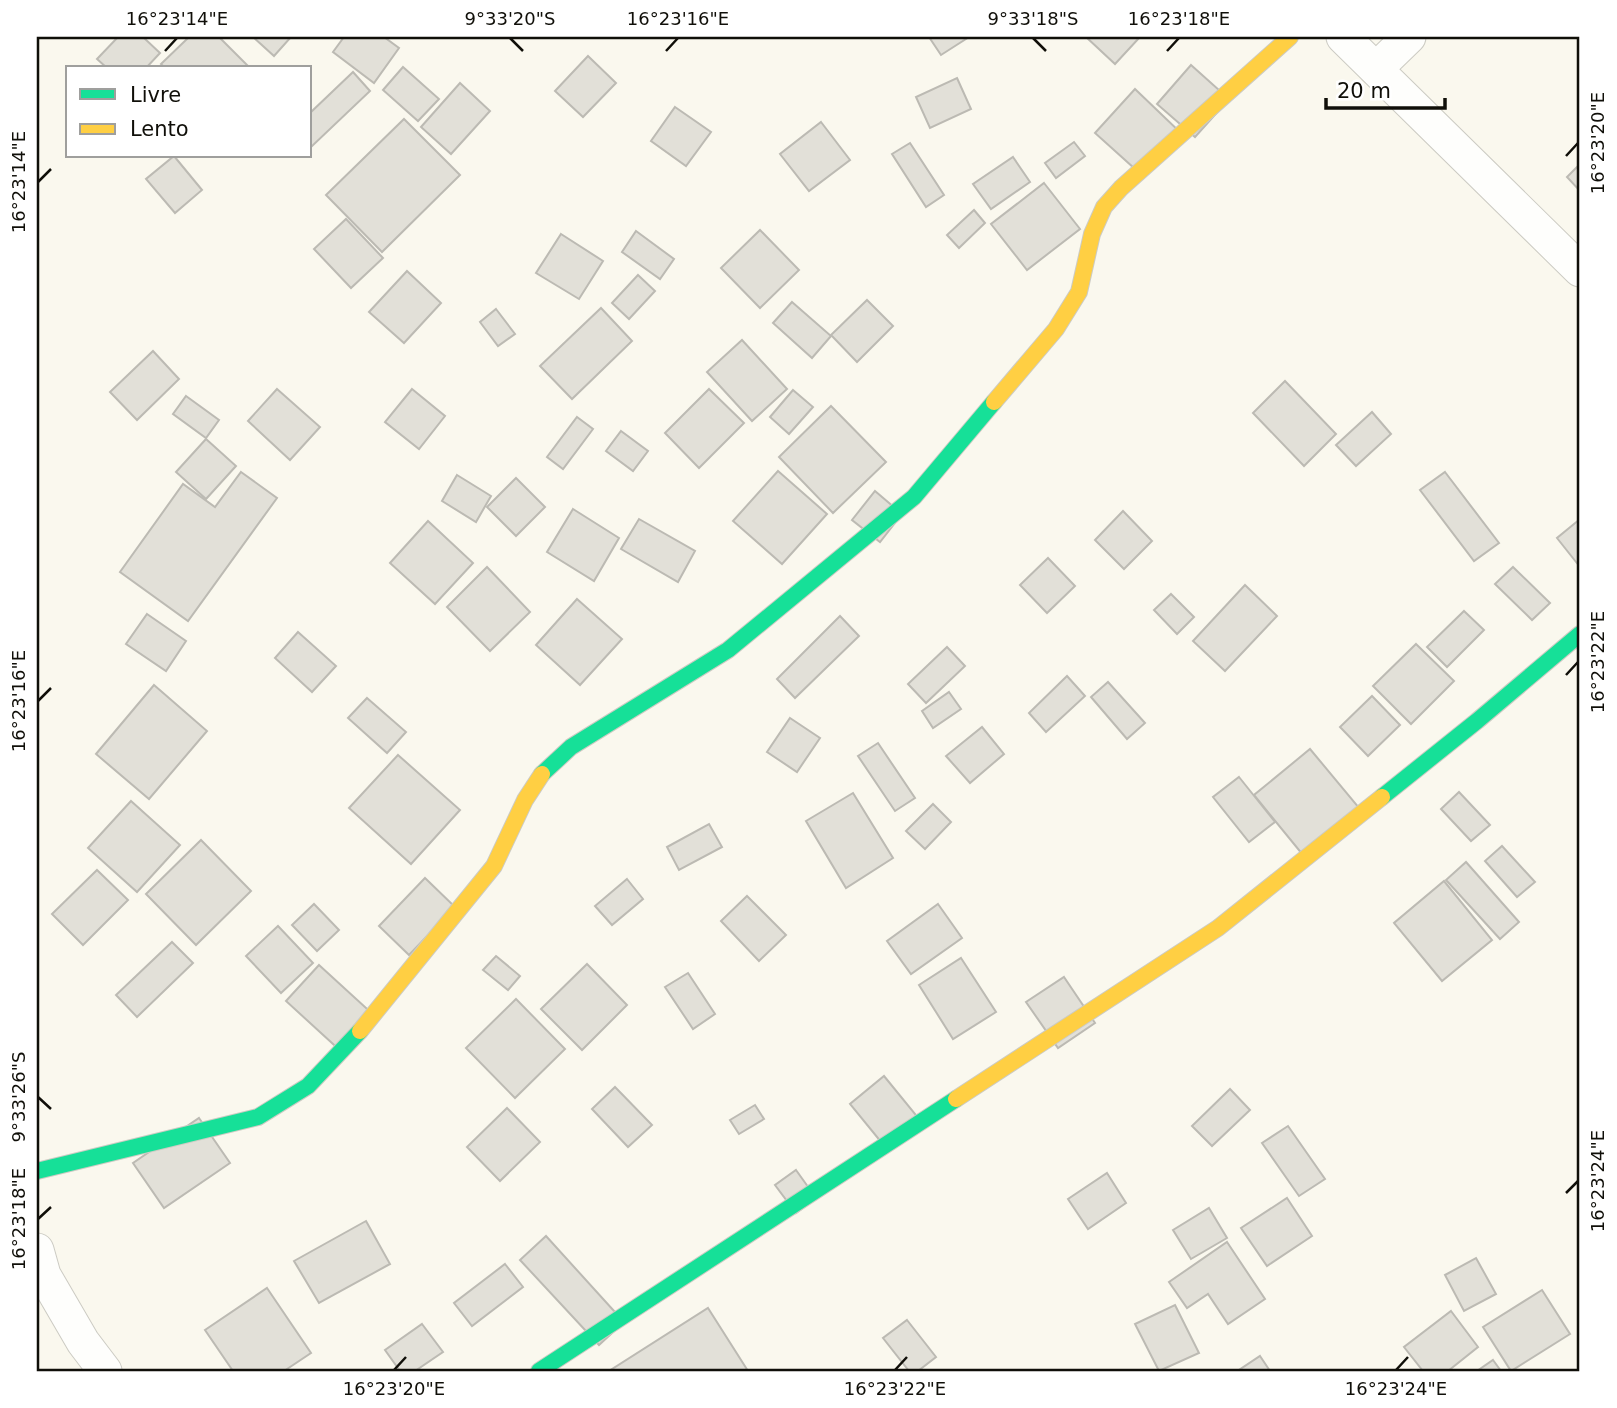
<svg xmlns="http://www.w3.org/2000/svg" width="1617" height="1408" viewBox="0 0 1617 1408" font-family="'DejaVu Sans',sans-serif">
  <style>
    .building { fill: #e2e0d8; stroke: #bcbab3; stroke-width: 2 }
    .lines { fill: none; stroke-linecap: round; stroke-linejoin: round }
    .street-casing { stroke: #cccbc3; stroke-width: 35 }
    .fast-casing { stroke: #cccbc3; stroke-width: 18 }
    .slow-casing { stroke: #cccbc3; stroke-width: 18 }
    .street { stroke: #fefefc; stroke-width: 33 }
    .fast { stroke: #16e098; stroke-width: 16 }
    .slow { stroke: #ffcf43; stroke-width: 16 }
    .ticks { fill: none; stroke: #100f09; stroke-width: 2.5 }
    .neatline { fill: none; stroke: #100f09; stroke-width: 2.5 }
    .ticks-label { font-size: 18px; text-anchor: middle; fill: #100f09 }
  </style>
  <rect width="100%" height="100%" fill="#faf8ee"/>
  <g class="building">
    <path d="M118,37H143L160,53L146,68H107L97,59Z"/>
    <path d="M189,37H219L250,68H165L161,64Z"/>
    <path d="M253,37H291L274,56Z"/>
    <path d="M344,37H384L399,48L374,83L333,52Z"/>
    <path d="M929,37H969L941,55Z"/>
    <path d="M1086,37H1140L1115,64Z"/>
    <path d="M588,56L616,83L583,117L555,91Z"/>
    <path d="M1191,65L1229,99L1195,137L1157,104Z"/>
    <path d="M403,67L439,99L418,121L383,90Z"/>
    <path d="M353,72L370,91L310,148V113Z"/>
    <path d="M957,78L971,109L930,128L916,97Z"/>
    <path d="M460,83L490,111L451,154L421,127Z"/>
    <path d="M1135,89L1183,135L1144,177L1095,133Z"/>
    <path d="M675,107L711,132L686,166L651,141Z"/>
    <path d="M404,119L460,175L382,252L326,195Z"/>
    <path d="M821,122L850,160L809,191L780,154Z"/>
    <path d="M1074,142L1085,156L1056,178L1045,163Z"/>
    <path d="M910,143L944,195L926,207L892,154Z"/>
    <path d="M174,156L202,190L175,213L146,179Z"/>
    <path d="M1013,157L1030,182L991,209L973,184Z"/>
    <path d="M1580,164V191L1567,177Z"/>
    <path d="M1044,183L1080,229L1027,270L991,224Z"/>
    <path d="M974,210L985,223L959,248L947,235Z"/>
    <path d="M346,219L383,258L351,288L314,249Z"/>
    <path d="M760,230L799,270L760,308L721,268Z"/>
    <path d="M636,231L674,259L660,279L622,252Z"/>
    <path d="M561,234L603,261L579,299L536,273Z"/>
    <path d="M407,271L441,303L404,343L369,312Z"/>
    <path d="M638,275L655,291L629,319L612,303Z"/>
    <path d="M867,300L893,326L857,362L831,335Z"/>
    <path d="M792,302L831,336L812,358L773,323Z"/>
    <path d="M601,308L632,341L572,399L540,366Z"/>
    <path d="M496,309L515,334L498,346L480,322Z"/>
    <path d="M742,340L787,389L752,421L707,372Z"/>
    <path d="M153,351L179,379L137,420L110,392Z"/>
    <path d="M1285,381L1336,434L1304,466L1253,413Z"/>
    <path d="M277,389L320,427L290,460L248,421Z"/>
    <path d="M412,389L445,416L419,449L385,422Z"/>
    <path d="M709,389L744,423L699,468L665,433Z"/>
    <path d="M793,390L813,407L789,434L770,417Z"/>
    <path d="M186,396L219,420L206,438L173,414Z"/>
    <path d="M831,406L886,462L833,513L779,457Z"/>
    <path d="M1372,412L1391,434L1356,466L1336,445Z"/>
    <path d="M577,417L593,429L563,469L547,457Z"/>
    <path d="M621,431L648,451L633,471L606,451Z"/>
    <path d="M206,439L236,466L206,499L176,472Z"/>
    <path d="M778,471L827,514L782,564L733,521Z"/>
    <path d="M241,472L277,498L188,621L120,572L183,484L215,507Z"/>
    <path d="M1445,472L1499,543L1474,561L1420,490Z"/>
    <path d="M457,475L491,496L476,522L442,501Z"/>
    <path d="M516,478L545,507L516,536L487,507Z"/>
    <path d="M875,491L902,514L880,542L852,520Z"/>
    <path d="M573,509L619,538L594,581L547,552Z"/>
    <path d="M1123,511L1152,541L1124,569L1095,540Z"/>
    <path d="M639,519L695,551L678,582L621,549Z"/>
    <path d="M1580,519V567L1557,538Z"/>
    <path d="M428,521L473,563L435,604L390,563Z"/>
    <path d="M1048,558L1075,586L1047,613L1020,585Z"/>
    <path d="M487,567L530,612L490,651L447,607Z"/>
    <path d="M1513,567L1550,603L1532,620L1495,584Z"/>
    <path d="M1245,585L1277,616L1225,671L1193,641Z"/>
    <path d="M1171,594L1194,617L1177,634L1154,610Z"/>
    <path d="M577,599L622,639L580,685L536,645Z"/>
    <path d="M1464,611L1484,630L1447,667L1427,647Z"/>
    <path d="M147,614L186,641L166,671L126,644Z"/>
    <path d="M840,616L859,636L795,698L777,679Z"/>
    <path d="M298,632L336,666L312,692L275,658Z"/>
    <path d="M1416,644L1454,681L1411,724L1373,686Z"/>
    <path d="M947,647L965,666L926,703L908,684Z"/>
    <path d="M1067,676L1085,696L1046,732L1029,713Z"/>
    <path d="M1108,682L1145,723L1127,739L1091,697Z"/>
    <path d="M154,685L207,731L149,799L96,754Z"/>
    <path d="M949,692L961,709L933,728L922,711Z"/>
    <path d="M1372,696L1400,725L1368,756L1340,727Z"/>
    <path d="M367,698L406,732L387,753L348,718Z"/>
    <path d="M790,718L820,738L797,772L767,752Z"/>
    <path d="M982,727L1004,754L970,783L946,756Z"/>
    <path d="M878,743L915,798L895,811L858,756Z"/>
    <path d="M1310,749L1360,809L1303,855L1254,795Z"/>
    <path d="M398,755L460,810L411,864L349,808Z"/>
    <path d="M1239,777L1275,822L1249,842L1213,797Z"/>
    <path d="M1459,792L1490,825L1471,841L1441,809Z"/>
    <path d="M853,793L893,858L846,888L806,821Z"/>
    <path d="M131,801L180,845L137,892L88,848Z"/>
    <path d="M933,804L951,822L925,849L906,831Z"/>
    <path d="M709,824L722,847L679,870L667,847Z"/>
    <path d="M201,840L251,891L196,945L146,894Z"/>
    <path d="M1502,846L1535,882L1517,897L1485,861Z"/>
    <path d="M1466,862L1519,922L1500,939L1446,880Z"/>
    <path d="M97,870L128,900L83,945L52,914Z"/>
    <path d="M425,878L455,907L409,955L379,926Z"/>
    <path d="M627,879L643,899L612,925L595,906Z"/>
    <path d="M1444,881L1492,940L1442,981L1394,923Z"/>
    <path d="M747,896L786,935L759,961L721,921Z"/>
    <path d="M314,904L339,930L317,951L292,925Z"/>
    <path d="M938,904L962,938L911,974L887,941Z"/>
    <path d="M278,926L313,963L281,993L246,956Z"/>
    <path d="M172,942L193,963L137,1017L116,995Z"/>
    <path d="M496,956L520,976L508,990L483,970Z"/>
    <path d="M961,958L996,1012L953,1039L919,985Z"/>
    <path d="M587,964L627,1005L582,1050L541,1009Z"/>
    <path d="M319,965L377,1018L344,1054L286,1001Z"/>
    <path d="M688,973L715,1014L693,1029L665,987Z"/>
    <path d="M1064,977L1095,1023L1058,1048L1026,1002Z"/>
    <path d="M516,999L565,1049L515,1098L466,1048Z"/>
    <path d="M884,1076L920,1120L886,1148L850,1104Z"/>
    <path d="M615,1087L652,1125L628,1147L592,1109Z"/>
    <path d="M1230,1089L1250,1110L1212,1146L1192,1126Z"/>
    <path d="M755,1105L764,1119L739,1134L730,1120Z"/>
    <path d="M507,1108L540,1142L500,1181L467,1147Z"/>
    <path d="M199,1118L230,1163L164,1208L133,1163Z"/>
    <path d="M1288,1126L1325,1179L1299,1196L1262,1143Z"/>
    <path d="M796,1170L816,1198L796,1213L775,1185Z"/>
    <path d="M1107,1173L1126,1203L1088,1229L1068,1199Z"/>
    <path d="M1287,1198L1312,1236L1267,1266L1241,1228Z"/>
    <path d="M1209,1208L1227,1238L1191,1259L1173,1230Z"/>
    <path d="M366,1221L390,1264L319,1303L294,1261Z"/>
    <path d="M546,1236L624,1322L599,1345L520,1260Z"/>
    <path d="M1227,1242L1265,1299L1228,1324L1208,1294L1187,1308L1169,1282Z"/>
    <path d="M1476,1258L1496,1294L1464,1311L1445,1275Z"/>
    <path d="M505,1264L523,1287L472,1326L454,1303Z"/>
    <path d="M267,1288L311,1353L284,1371H233L205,1330Z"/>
    <path d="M1542,1290L1570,1334L1511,1371L1483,1327Z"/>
    <path d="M1175,1305L1199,1353L1159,1371L1135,1324Z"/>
    <path d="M708,1308L748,1371H609Z"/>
    <path d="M1451,1311L1478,1347L1448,1371H1423L1404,1347Z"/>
    <path d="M907,1320L936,1357L918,1371H909L883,1338Z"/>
    <path d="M422,1324L443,1352L415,1371H400L385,1350Z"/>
    <path d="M1260,1356L1270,1371H1240L1239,1370Z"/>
    <path d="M1493,1360L1501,1371H1477Z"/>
  </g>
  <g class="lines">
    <g class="street-casing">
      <g id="street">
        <path d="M1343,37L1580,270"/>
        <path d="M1376,69L1409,37"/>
        <path d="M37,1250L44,1275L83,1342L105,1371"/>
      </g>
    </g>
    <g class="fast-casing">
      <g id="fast">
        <path d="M542,774L571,747L728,650L914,497L994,402"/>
        <path d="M1382,797L1477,721L1580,634"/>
        <path d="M37,1171L258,1117L308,1086L360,1031"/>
        <path d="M539,1371L956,1099"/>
      </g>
    </g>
    <g class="slow-casing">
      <g id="slow">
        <path d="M994,402L1056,329L1079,292L1092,234L1104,207L1121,188L1290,37"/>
        <path d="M360,1031L494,866L525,800L542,774"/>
        <path d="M956,1099L1218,928L1382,797"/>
      </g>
    </g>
    <use href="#street" class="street"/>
    <use href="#fast" class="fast"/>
    <use href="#slow" class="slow"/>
  </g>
  <path class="ticks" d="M510,38L523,51M1033,38L1046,51M165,51L177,38M666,51L678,38M1167,51L1179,38M1566,156L1578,143M38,182L51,169M1566,675L1578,662M38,701L51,688M38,1097L51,1109M1566,1193L1578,1181M38,1219L51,1207M394,1370L406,1357M895,1370L907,1357M1396,1370L1408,1357"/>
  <rect width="1617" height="1408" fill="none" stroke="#ffffff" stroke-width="77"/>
  <rect x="66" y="66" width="245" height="91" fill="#ffffff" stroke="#9f9f9d" stroke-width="2"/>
  <rect x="80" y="89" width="35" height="10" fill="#16e098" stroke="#9f9f9d" stroke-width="2"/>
  <text x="130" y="102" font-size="21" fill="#100f09">Livre</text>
  <rect x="80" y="124" width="35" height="10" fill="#ffcf43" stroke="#9f9f9d" stroke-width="2"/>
  <text x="130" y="136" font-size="21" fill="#100f09">Lento</text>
  <path d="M1326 98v10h119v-10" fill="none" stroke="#100f09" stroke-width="3.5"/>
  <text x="1337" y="98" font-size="21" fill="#100f09" stroke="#ffffff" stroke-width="5" paint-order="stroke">20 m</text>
  <rect x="38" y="38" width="1540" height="1332" class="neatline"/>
  <g class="ticks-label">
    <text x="177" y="25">16°23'14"E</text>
    <text x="510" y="25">9°33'20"S</text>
    <text x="678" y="25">16°23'16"E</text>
    <text x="1033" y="25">9°33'18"S</text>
    <text x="1179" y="25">16°23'18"E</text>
    <text transform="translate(1598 143) rotate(-90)" y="6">16°23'20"E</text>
    <text transform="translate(19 182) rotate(-90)" y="6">16°23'14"E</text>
    <text transform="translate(1598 662) rotate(-90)" y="6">16°23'22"E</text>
    <text transform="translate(19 701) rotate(-90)" y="6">16°23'16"E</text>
    <text transform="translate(19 1097) rotate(-90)" y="6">9°33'26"S</text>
    <text transform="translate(1598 1181) rotate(-90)" y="6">16°23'24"E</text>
    <text transform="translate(19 1219) rotate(-90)" y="6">16°23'18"E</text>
    <text x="394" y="1395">16°23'20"E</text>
    <text x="895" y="1395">16°23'22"E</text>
    <text x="1396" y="1395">16°23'24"E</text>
  </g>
</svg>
